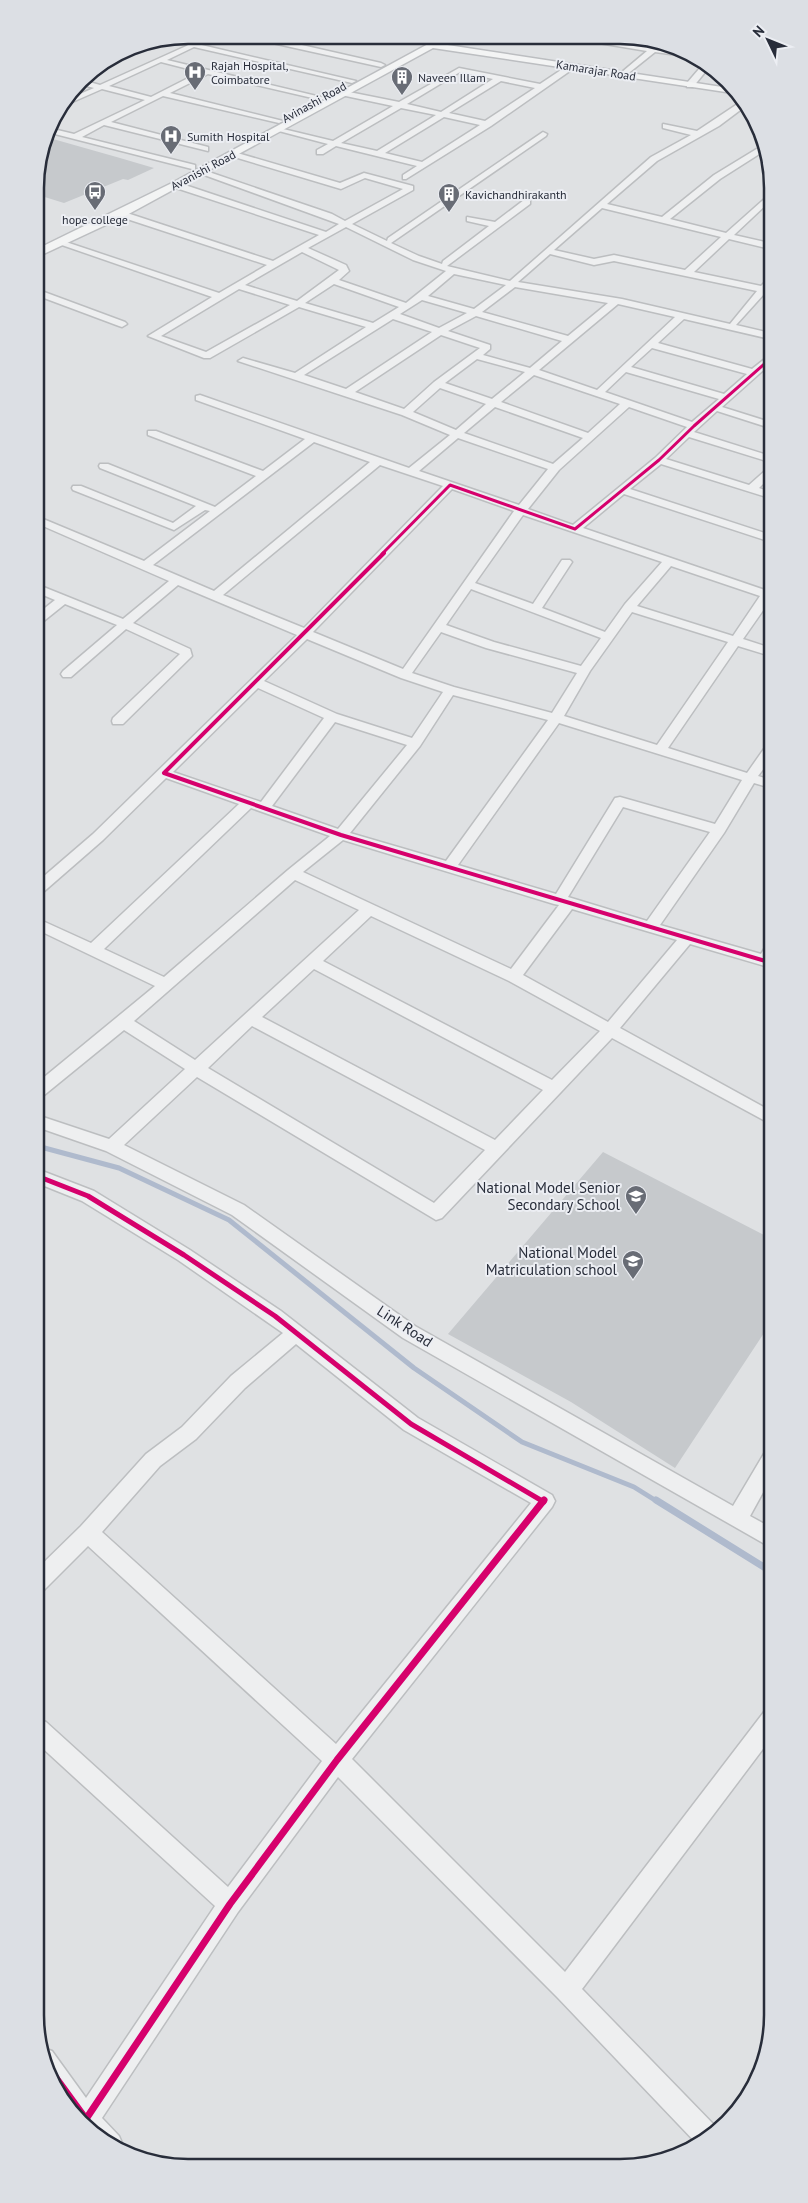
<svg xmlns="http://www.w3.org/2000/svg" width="808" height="2203" viewBox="0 0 808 2203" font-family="'PT Sans',sans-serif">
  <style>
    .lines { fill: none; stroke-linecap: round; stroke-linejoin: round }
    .stream-far1 { stroke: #afbacd; stroke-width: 5 }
    .stream { stroke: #afbacd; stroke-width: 7 }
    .building { fill: #c6c9cc }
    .minor-casing { stroke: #bcbec0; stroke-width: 3 }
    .major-casing { stroke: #bcbec1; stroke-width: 3 }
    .minor { fill: #eeeff0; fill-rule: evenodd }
    .major { fill: #f3f4f4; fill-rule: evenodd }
    .rail { stroke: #c7c8cb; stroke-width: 2; stroke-dasharray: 1 2.5; stroke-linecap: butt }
    .cycleway-far3-casing { stroke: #eceef3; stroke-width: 5 }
    .cycleway-far2-casing { stroke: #eceef3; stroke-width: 6 }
    .cycleway-far1-casing { stroke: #eceef3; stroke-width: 8 }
    .cycleway-casing { stroke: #eceef3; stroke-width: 10 }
    .cycleway-far3 { stroke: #d6006c; stroke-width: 3 }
    .cycleway-far2 { stroke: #d6006c; stroke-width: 4 }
    .cycleway-far1 { stroke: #d6006c; stroke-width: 5 }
    .cycleway { stroke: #d6006c; stroke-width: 7 }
    .labels { text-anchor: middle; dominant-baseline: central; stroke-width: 4; stroke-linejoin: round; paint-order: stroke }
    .far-poi-label { font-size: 12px; fill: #282d3a; stroke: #eceef3; text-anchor: start }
    .far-street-label { font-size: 12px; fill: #282d3a; stroke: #eceef3 }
    .poi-label { font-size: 15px; fill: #282d3a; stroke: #eceef3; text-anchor: end }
    .street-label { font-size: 15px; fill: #282d3a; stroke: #eceef3 }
    .rim { fill: none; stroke: #282d3a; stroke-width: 2.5 }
  </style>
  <rect width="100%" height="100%" fill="#dfe1e3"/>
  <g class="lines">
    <path class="stream-far1" d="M37,1146L119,1168L229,1220L414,1368L522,1442L634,1487L658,1502"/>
    <path class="stream" d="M656,1500L772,1572"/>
  </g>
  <g class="building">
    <path d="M46,137L120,158L154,168L128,180L123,179L64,203L35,194V178Z"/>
    <path d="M603,1152L772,1239V1321L675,1468L571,1402L448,1334Z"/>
  </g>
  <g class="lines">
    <g class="minor-casing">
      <g id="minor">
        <path d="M563,37L585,38L651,47L657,44L661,46L659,48L689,53L700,58L655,52L625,76H622V72L647,51Z"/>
        <path d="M271,38L381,63L385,65L381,67L268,42V38Z"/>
        <path d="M193,43L356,81L352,83L194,47L167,60L325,98L321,100L208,74L170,93L283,121L279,123L163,96L111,122L208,147V151L104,125L82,137L195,165V169H192L47,132L49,128L74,134L145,100L102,89L61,107L66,100L94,88L79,84L82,80L100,85ZM161,62L200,72L151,97L109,86Z"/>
        <path d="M705,62L710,66L693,87H687V83Z"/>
        <path d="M570,64L577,66L491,126L406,179H403V175L417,166L336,146L323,154H317V150L328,144L275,130L279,128L333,141L393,106L341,95V91H344L399,102L459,68L540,84ZM460,72L493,79L441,112L407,104ZM501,81L535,88L485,121L449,113ZM401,108L436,115L377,151L341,143ZM444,117L480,125L422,162L385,153Z"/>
        <path d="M742,101L747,105L719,126L657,161L607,204L662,217L714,175L765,144L767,149L720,179L670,219L726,233L770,194V201L734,235L770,243V249L729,239L694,272L761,286L766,281H770V294L765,293L736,325L770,333V339L684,319L658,343L752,369L767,357L770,356V364L722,407L770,422V428L717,411L694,432L770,456V462L689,437L666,459L749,485L766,470L770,469V477L759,488L770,492V498L661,464L630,489L771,535V542L624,494L583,528L765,590L771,586V599L743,639L771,648V656L738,646L668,748L747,773L766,746L771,745V759L758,776L771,780V788L754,783L724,833L660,925L761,954L766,946L771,945V963L765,966L690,944L620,1028L771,1111V1124L612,1038L442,1218L436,1220L197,1077L124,1145L244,1205L415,1326L733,1506L765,1452L772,1449V1476L750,1516L772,1528V1548L403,1338L232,1215L106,1151L37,1127V1115L109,1139L185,1069L124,1030L43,1096L37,1098V1083L155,986L36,929V918L91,943L239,804L166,778L103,840L41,894L36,896V883L93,834L297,635L178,585L133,623L190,649L192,656L123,724H113L112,721L113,718L180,654L126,629L71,677H63L61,674L63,671L117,625L65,604L40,624L36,625V615L55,600L36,592V584L123,619L169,581L36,523V516L144,561L210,511L205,510L174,530L73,490L72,488L73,486H81L173,523L196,506L100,468L99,466L100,464H108L215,507L256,476L148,435V431H156L263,471L305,439L196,400V396L200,395L409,468L450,435L402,415L238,361L243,358L295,373L366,327L299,307L210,358H204L148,336L212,297L56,243L63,241L219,293L267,265L118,216V212H124L273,261L319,235L173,187V183H179L326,232L339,224L196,172L203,170L332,214L345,221L403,189L365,178L341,189L231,156V152H234L340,183L364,173L413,186V190L352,224L387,241L388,238L543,132L547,134L546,136L391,243L419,256L442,264L443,261L489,226L467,221V217L495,222L524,200H530V204L447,266L510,281L651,157L691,135L663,128V124L697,131ZM602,208L721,237L685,270L614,255L594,259L554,250ZM346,227L413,260L446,271L406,303L339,280L349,271L346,265L308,248ZM302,252L339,270L297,301L245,285ZM550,254L594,265L614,261L757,291L730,324L622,299L518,282ZM454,274L506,285L474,309L428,296ZM334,284L399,307L373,323L305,303ZM515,287L608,303L568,336L482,312ZM239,289L290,305L206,352L161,336ZM422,300L467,313L439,328L400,314ZM618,304L675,317L597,390L539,370ZM476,316L562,341L530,368L483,355L490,349V345L448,331ZM393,319L432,332L346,389L304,375ZM441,335L480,348L434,382L404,409L355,392ZM652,348L747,374L724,394L631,367ZM477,359L525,372L492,399L445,383ZM626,372L719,399L692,422L605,392ZM534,375L620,404L588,433L501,402ZM440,388L486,404L456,430L413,412ZM495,407L583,438L553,464L464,433ZM629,407L687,427L655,458L573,525L528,509L559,470ZM458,438L548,469L519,505L419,471ZM314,442L370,462L214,591L153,565ZM380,465L443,486L304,628L223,595ZM452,489L514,511L403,669L313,632ZM523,515L662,562L625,604L605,632L542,608L572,562L570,560H562L533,604L475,583ZM671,566L760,596L733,636L637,606ZM471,589L601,638L581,666L494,642L446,625ZM632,612L728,642L657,745L564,716L590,671ZM441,632L486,648L577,673L552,713L454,687L412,673ZM307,639L401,678L443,692L412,738L337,714L264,681ZM258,688L324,718L261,802L173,772ZM453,695L548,720L446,861L350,833L420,746ZM335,722L407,745L338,829L272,806ZM559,723L742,780L715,824L620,797L615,798L556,894L458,865ZM623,807L710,832L647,921L568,897ZM251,808L330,836L288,870L164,977L104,949ZM343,840L554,904L559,905L511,969L303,872ZM295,880L359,910L195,1060L134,1021ZM572,909L677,940L608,1022L523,975ZM371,916L509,981L600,1031L552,1080L323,961ZM314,969L543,1090L495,1140L262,1017ZM252,1026L485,1150L434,1203L208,1068Z"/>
        <path d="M36,289L125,322L127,324L122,327L119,326L36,295Z"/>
        <path d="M37,1169L94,1191L190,1250L281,1311L418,1418L552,1495L555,1501L552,1507L352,1759L565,1972L764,1712L772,1709V1737L582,1989L718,2129L699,2146L558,1998L338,1777L238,1912L102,2118L119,2136L123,2145L120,2152L80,2123L55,2091L39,2049L43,2048L52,2051L86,2098L215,1906L38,1744V1719L46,1722L228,1887L322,1761L88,1546L44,1590L37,1593V1569L81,1526L146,1454L182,1427L231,1376L283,1333L178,1260L82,1201L37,1183ZM296,1344L404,1430L531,1503L336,1744L102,1532L160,1466L196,1439L245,1388Z"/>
      </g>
    </g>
    <g class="major-casing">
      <path id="major" d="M441,37H452L441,44L735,89L739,94L433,48L125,216L35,258V250L172,183Z"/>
    </g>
    <use href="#minor" class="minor"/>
    <use href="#major" class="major"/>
    <path class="rail" d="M152,42L284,36"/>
    <g class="cycleway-far3-casing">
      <path id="cycleway-far3" d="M382,554L450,485L575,529L659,460L694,426L770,359"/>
    </g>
    <g class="cycleway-far2-casing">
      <path id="cycleway-far2" d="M384,553L164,773L341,835L765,961L771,950"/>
    </g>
    <g class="cycleway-far1-casing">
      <path id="cycleway-far1" d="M37,1176L88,1196L184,1255L275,1316L411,1424L544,1502"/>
    </g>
    <g class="cycleway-casing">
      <path id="cycleway" d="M43,2060L86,2119L230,1904L337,1760L544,1500"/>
    </g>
    <use href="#cycleway-far3" class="cycleway-far3"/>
    <use href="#cycleway-far2" class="cycleway-far2"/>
    <use href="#cycleway-far1" class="cycleway-far1"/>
    <use href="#cycleway" class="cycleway"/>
  </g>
  <defs>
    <g id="hospital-pin" transform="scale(1.125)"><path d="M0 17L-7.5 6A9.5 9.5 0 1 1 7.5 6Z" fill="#686c75" stroke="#eceef3"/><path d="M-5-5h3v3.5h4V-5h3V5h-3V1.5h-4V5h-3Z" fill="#fff"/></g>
    <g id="building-pin" transform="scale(1.125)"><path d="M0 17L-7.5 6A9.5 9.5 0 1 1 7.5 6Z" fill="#686c75" stroke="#eceef3"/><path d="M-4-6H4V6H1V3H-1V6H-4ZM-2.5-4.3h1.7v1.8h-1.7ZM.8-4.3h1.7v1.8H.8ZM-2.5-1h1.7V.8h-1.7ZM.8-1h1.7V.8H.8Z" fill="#fff"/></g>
    <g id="bus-pin" transform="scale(1.125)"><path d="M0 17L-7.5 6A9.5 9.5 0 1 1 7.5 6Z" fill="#686c75" stroke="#eceef3"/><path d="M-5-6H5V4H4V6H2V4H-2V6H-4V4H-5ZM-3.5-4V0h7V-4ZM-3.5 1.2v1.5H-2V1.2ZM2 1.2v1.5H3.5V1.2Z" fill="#fff"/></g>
    <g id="school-pin" transform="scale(1.125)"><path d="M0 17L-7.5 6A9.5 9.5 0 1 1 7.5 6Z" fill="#686c75" stroke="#eceef3"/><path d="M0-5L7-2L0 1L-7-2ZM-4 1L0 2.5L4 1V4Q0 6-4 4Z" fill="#fff"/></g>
  </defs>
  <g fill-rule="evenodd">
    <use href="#hospital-pin" x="195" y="72"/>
    <use href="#building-pin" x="402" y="77"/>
    <use href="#hospital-pin" x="171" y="136"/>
    <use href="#bus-pin" x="95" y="192"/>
    <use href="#building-pin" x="449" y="194"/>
    <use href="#school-pin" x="636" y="1196"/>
    <use href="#school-pin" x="633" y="1261"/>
  </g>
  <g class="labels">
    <g class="far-poi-label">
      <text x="211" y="65">Rajah Hospital,<tspan x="211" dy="14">Coimbatore</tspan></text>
      <text x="418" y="77">Naveen Illam</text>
      <text x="187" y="136">Sumith Hospital</text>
      <text x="465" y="194">Kavichandhirakanth</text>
      <text x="95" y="219" text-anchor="middle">hope college</text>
    </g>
    <g class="far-street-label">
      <text transform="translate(596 70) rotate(9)">Kamarajar Road</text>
      <text transform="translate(314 102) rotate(-29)">Avinashi Road</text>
      <text transform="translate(203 170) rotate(-28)">Avanishi Road</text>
    </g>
    <g class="poi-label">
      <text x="620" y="1187">National Model Senior<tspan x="620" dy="17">Secondary School</tspan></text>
      <text x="617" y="1252">National Model<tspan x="617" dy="17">Matriculation school</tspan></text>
    </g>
    <g class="street-label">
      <text transform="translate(405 1326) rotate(33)">Link Road</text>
    </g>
  </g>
  <path d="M0 0H808V2203H0ZM188 44H620A144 144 0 0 1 764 188V2015A144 144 0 0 1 620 2159H188A144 144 0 0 1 44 2015V188A144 144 0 0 1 188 44Z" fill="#dcdfe4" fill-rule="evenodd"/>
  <path class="rim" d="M188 44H620A144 144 0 0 1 764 188V2015A144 144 0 0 1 620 2159H188A144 144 0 0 1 44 2015V188A144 144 0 0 1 188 44Z"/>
  <g transform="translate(768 40) rotate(313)" stroke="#eceef3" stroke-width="4" paint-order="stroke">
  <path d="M0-4L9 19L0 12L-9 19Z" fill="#282d3a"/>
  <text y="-8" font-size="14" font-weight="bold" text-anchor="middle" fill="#282d3a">N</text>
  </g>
</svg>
